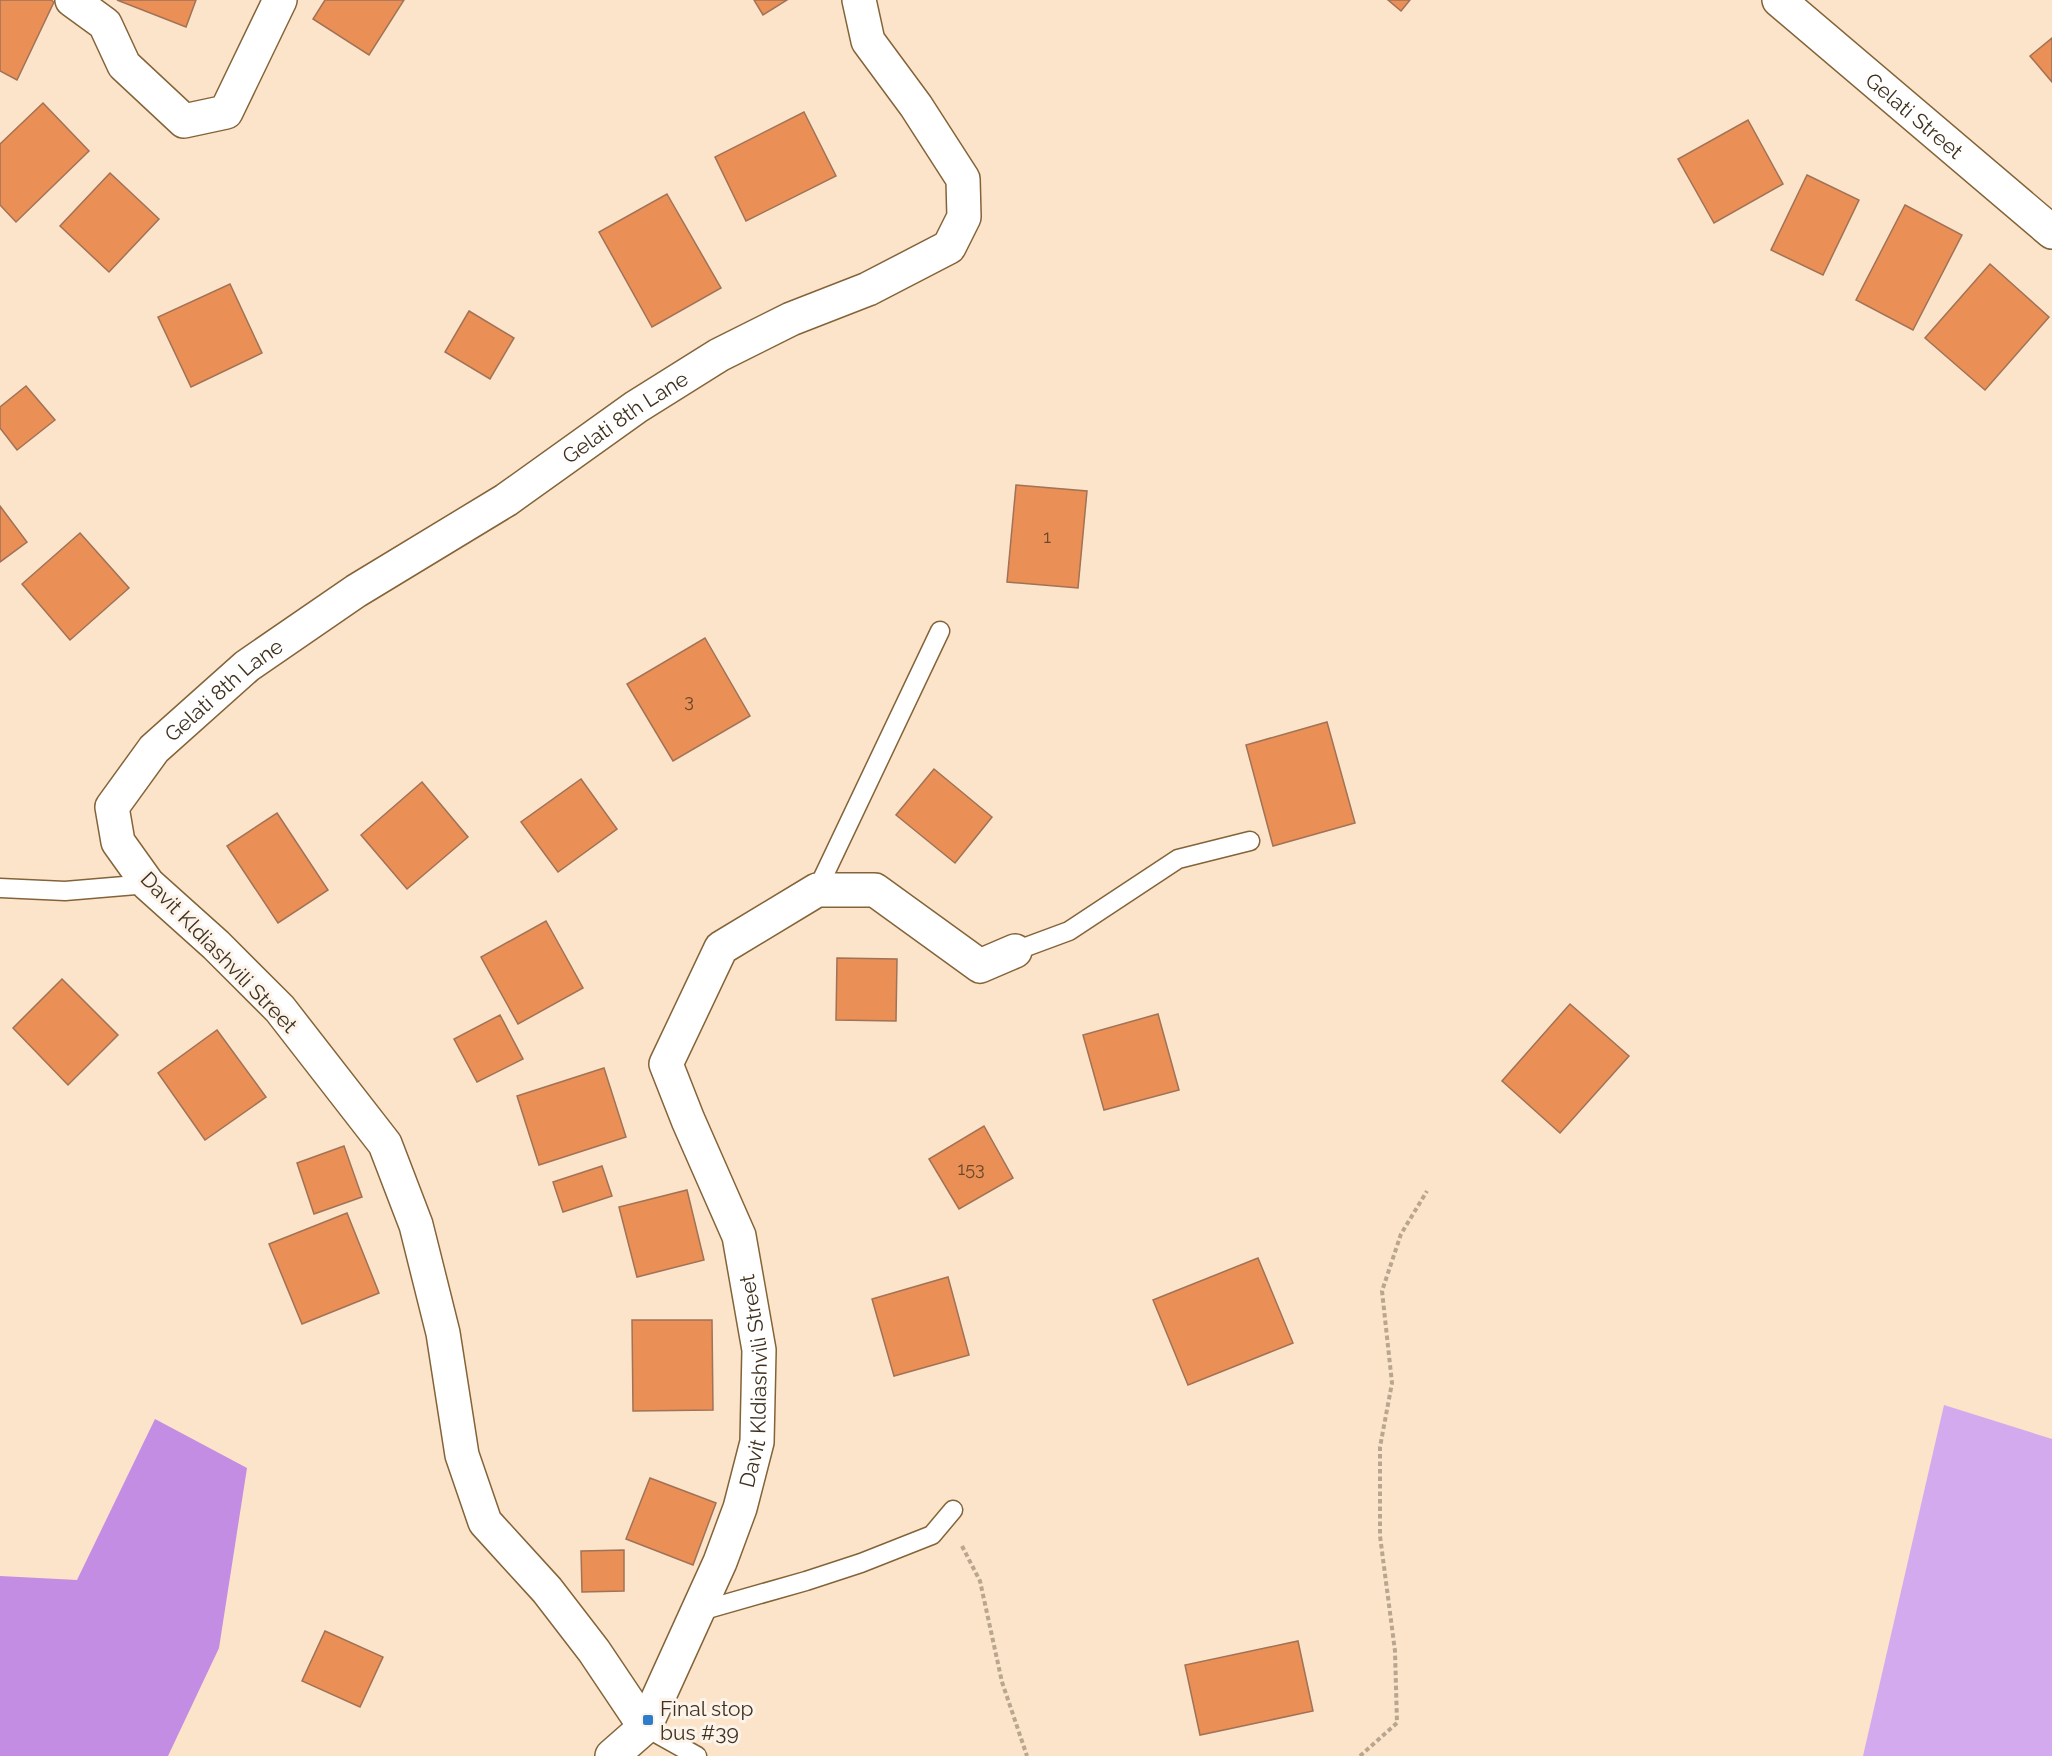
<svg xmlns="http://www.w3.org/2000/svg" width="2052" height="1756" viewBox="0 0 2052 1756" font-family="Raleway,sans-serif">
  <style>
    .green { fill: #d3aaee }
    .forest { fill: #c28de3 }
    .building { fill: #ea8f55; stroke: #a17256; stroke-width: 1.5 }
    .lines { fill: none; stroke-linecap: round; stroke-linejoin: round }
    .lane-casing { stroke: #846338; stroke-width: 21 }
    .street-casing { stroke: #846338; stroke-width: 36 }
    .secondary-casing { stroke: #846338; stroke-width: 36 }
    .path { stroke: #baa68e; stroke-width: 4; stroke-dasharray: 4.5 3; stroke-linecap: butt }
    .lane { stroke: #fff; stroke-width: 18 }
    .street { stroke: #fff; stroke-width: 33 }
    .secondary { stroke: #fff; stroke-width: 33 }
    .poi-dot { fill: #2d7dcc; stroke: #fcf4eb; stroke-width: 2 }
    .labels { text-anchor: middle; dominant-baseline: central; stroke-width: 6; stroke-linejoin: round; paint-order: stroke }
    .number-label { font-size: 18px; fill: #6a482c }
    .street-label { font-size: 21px; fill: #40311f; stroke: #fcf4eb }
    .poi-label { font-size: 21px; fill: #40311f; stroke: #fcf4eb; text-anchor: start }
  </style>
  <rect width="100%" height="100%" fill="#fbe4c9"/>
  <path class="green" d="M1944,1405L2052,1439V1756H1863Z"/>
  <path class="forest" d="M155,1419L247,1468L219,1648L168,1756H0V1576L77,1580Z"/>
  <g class="building">
    <path d="M0,0H51L54,2L17,80L0,71Z"/>
    <path d="M117,0H196L186,27Z"/>
    <path d="M325,0H404L369,55L313,19Z"/>
    <path d="M754,0H787L763,15Z"/>
    <path d="M1388,0H1410L1401,11Z"/>
    <path d="M2052,38V82L2030,56Z"/>
    <path d="M43,103L89,151L16,222L0,205V144Z"/>
    <path d="M804,112L836,176L746,221L715,157Z"/>
    <path d="M1748,120L1783,184L1714,223L1678,159Z"/>
    <path d="M110,173L159,219L109,272L60,226Z"/>
    <path d="M1807,175L1859,200L1823,275L1771,250Z"/>
    <path d="M667,194L721,288L652,327L599,232Z"/>
    <path d="M1905,205L1962,235L1913,330L1856,300Z"/>
    <path d="M1990,264L2049,317L1985,390L1925,338Z"/>
    <path d="M230,284L262,353L191,387L158,317Z"/>
    <path d="M469,311L514,338L490,379L445,352Z"/>
    <path d="M26,386L55,420L17,450L0,428V407Z"/>
    <path d="M1016,485L1087,491L1078,588L1007,582Z"/>
    <path d="M0,506L27,542L0,562Z"/>
    <path d="M80,533L129,588L70,640L22,584Z"/>
    <path d="M705,638L750,716L673,761L627,684Z"/>
    <path d="M1327,722L1355,823L1273,846L1246,745Z"/>
    <path d="M934,769L992,817L955,863L896,815Z"/>
    <path d="M581,779L617,829L558,872L521,822Z"/>
    <path d="M422,782L468,837L407,889L361,835Z"/>
    <path d="M277,813L328,890L278,923L227,846Z"/>
    <path d="M546,921L583,988L518,1024L481,957Z"/>
    <path d="M837,958L897,959L896,1021L836,1020Z"/>
    <path d="M62,979L118,1035L68,1085L13,1028Z"/>
    <path d="M1570,1004L1629,1056L1560,1133L1502,1081Z"/>
    <path d="M1158,1014L1179,1090L1104,1110L1083,1035Z"/>
    <path d="M500,1015L523,1059L477,1082L454,1039Z"/>
    <path d="M217,1030L266,1097L205,1140L158,1073Z"/>
    <path d="M604,1068L626,1137L539,1165L517,1096Z"/>
    <path d="M984,1126L1013,1178L959,1209L929,1159Z"/>
    <path d="M344,1146L362,1197L314,1214L297,1163Z"/>
    <path d="M602,1166L612,1196L563,1212L553,1182Z"/>
    <path d="M687,1190L704,1260L637,1277L619,1207Z"/>
    <path d="M347,1213L379,1293L302,1324L269,1244Z"/>
    <path d="M1258,1258L1293,1343L1188,1385L1153,1300Z"/>
    <path d="M948,1277L969,1355L894,1376L872,1299Z"/>
    <path d="M632,1320H712L713,1410L633,1411Z"/>
    <path d="M650,1478L716,1503L693,1565L626,1539Z"/>
    <path d="M624,1550V1591L582,1592L581,1551Z"/>
    <path d="M325,1631L383,1657L360,1707L302,1681Z"/>
    <path d="M1298,1641L1313,1711L1200,1735L1185,1665Z"/>
  </g>
  <g class="lines">
    <g class="lane-casing">
      <g id="lane">
        <path d="M0,888L65,891L148,884"/>
        <path d="M817,890L940,631"/>
        <path d="M1015,951L1069,931L1178,859L1250,841"/>
        <path d="M697,1612L806,1581L861,1563L932,1535L953,1510"/>
        <path d="M645,1727L697,1756"/>
      </g>
    </g>
    <g class="street-casing">
      <g id="street">
        <path d="M72,0L105,24L124,65L184,121L226,112L280,0"/>
        <path id="s1" d="M645,1727L594,1651L547,1590L485,1522L462,1455L443,1333L416,1225L385,1144L280,1009L216,945L148,884L118,842L112,807L154,749L247,666L356,591L506,500L636,407L719,355L791,319L868,289L949,247L964,217L963,179L916,106L868,41L859,0"/>
        <path id="s2" d="M612,1756L645,1727L720,1562L740,1508L757,1442L759,1350L739,1236L688,1120L666,1064L721,948L817,890H875L980,966L1015,951"/>
      </g>
    </g>
    <g class="secondary-casing">
      <g id="secondary">
        <path id="s3" d="M1779,0L2052,232"/>
      </g>
    </g>
    <g class="path">
      <path d="M962,1546L980,1581L1002,1682L1027,1756"/>
      <path d="M1360,1756L1397,1723L1395,1651L1380,1536V1447L1392,1383L1382,1291L1401,1234L1427,1191"/>
    </g>
    <use href="#lane" class="lane"/>
    <use href="#street" class="street"/>
    <use href="#secondary" class="secondary"/>
  </g>
  <rect class="poi-dot" x="642" y="1714" width="12" height="12" rx="3"/>
  <g class="labels">
    <g class="number-label">
      <text x="1047" y="536">1</text>
      <text x="689" y="700">3</text>
      <text x="971" y="1168">153</text>
    </g>
    <g class="street-label">
      <text stroke="none"><textPath href="#s3" startOffset="178">Gelati Street</textPath></text>
      <text stroke="none"><textPath href="#s1" startOffset="1742">Gelati 8th Lane</textPath></text>
      <text stroke="none"><textPath href="#s1" startOffset="1256">Gelati 8th Lane</textPath></text>
      <text transform="translate(219 952) rotate(46)">Davit Kldiashvili Street</text>
      <text stroke="none"><textPath href="#s2" startOffset="412">Davit Kldiashvili Street</textPath></text>
    </g>
    <g class="poi-label">
      <text x="660" y="1708">Final stop<tspan x="660" dy="24">bus #39</tspan></text>
    </g>
  </g>
</svg>
